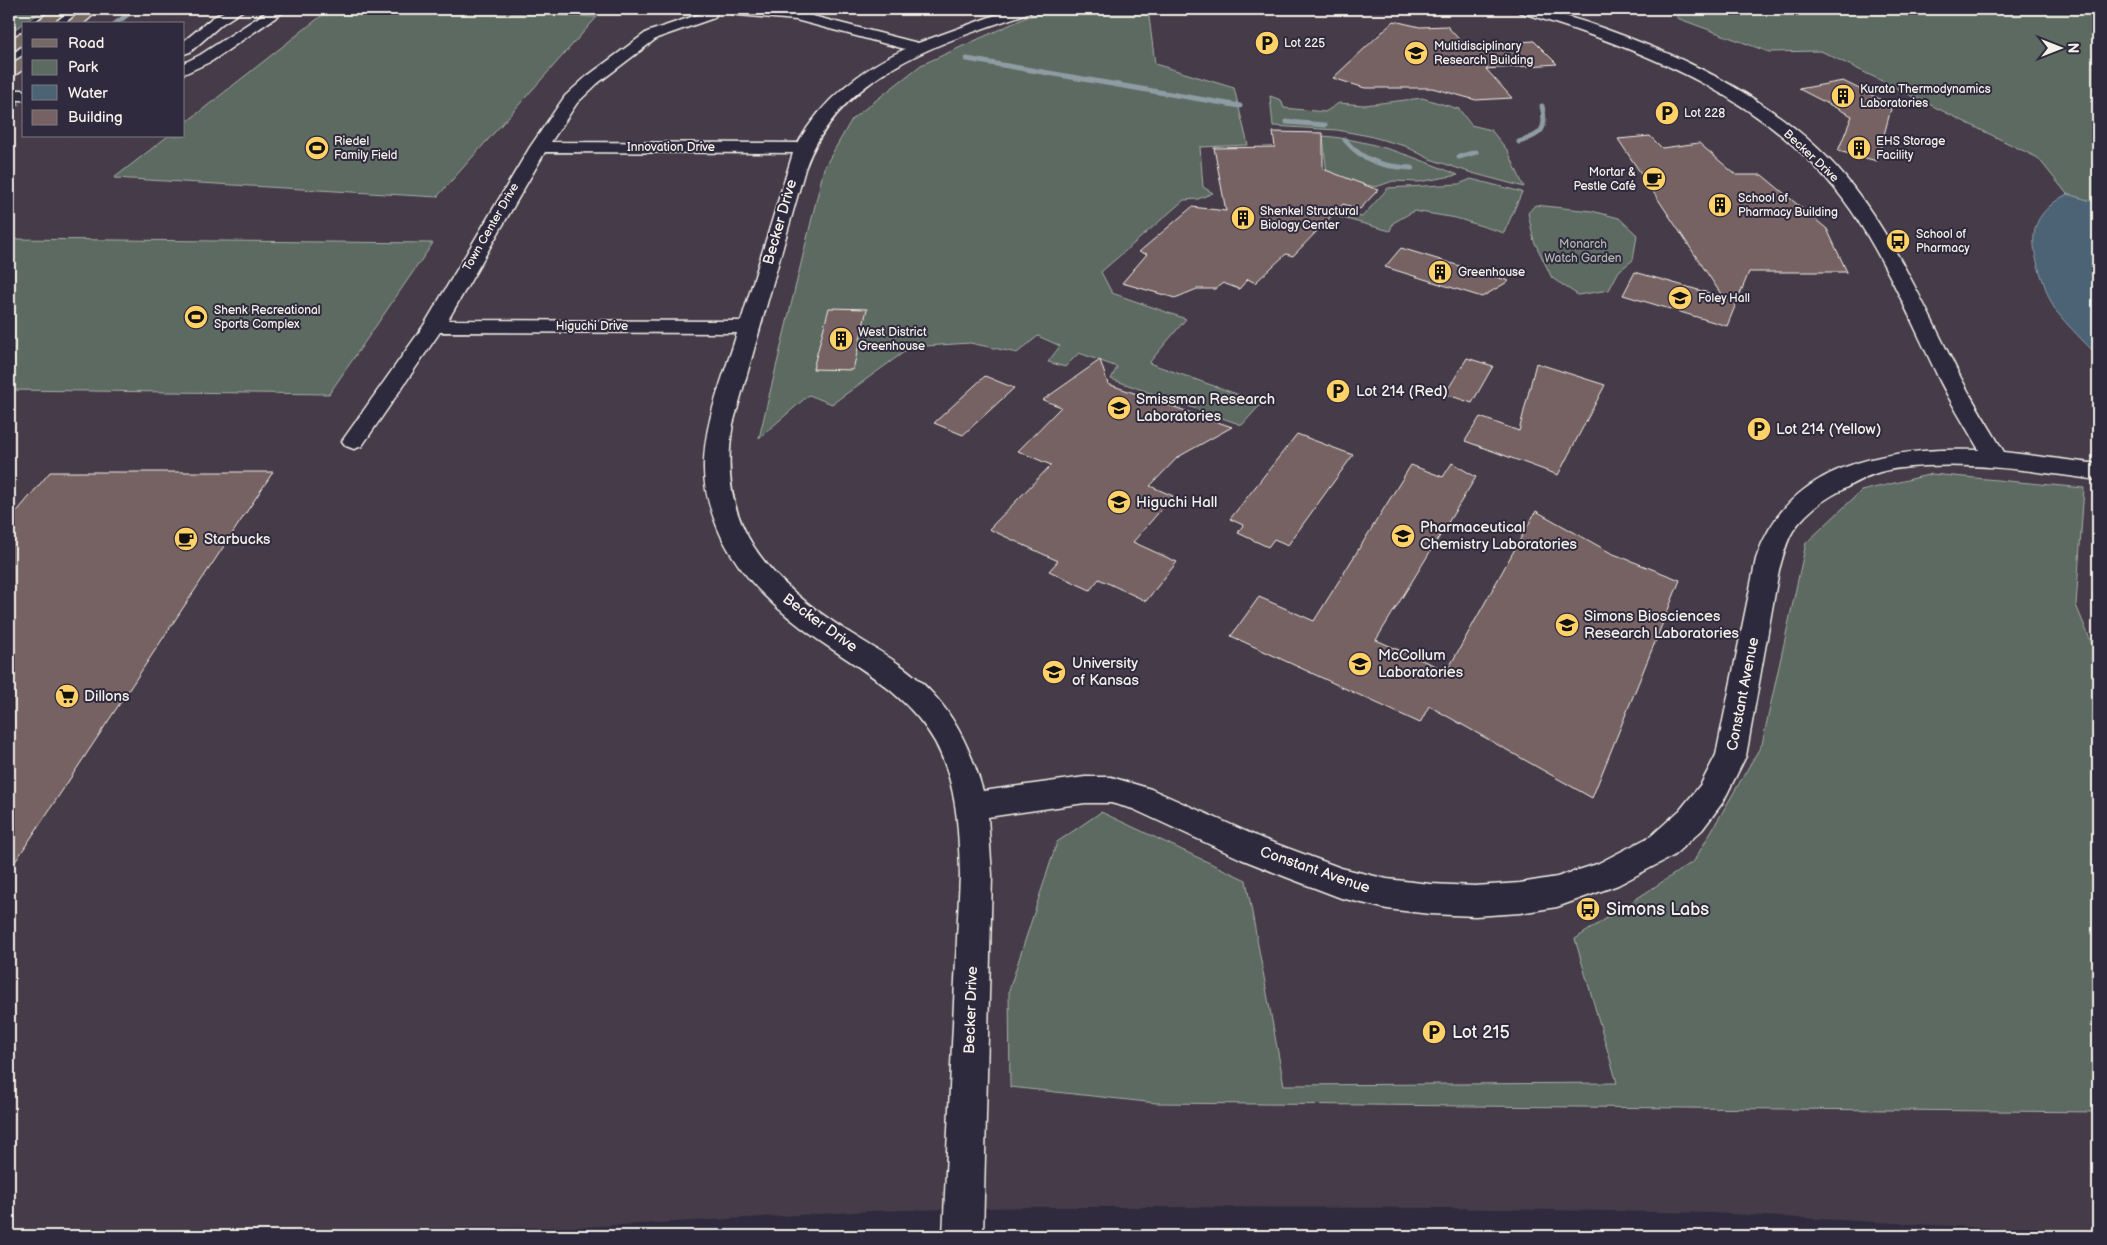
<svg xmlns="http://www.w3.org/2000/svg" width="2107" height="1245" viewBox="0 0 2107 1245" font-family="'Balsamiq Sans',sans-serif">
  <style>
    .built { fill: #443b48 }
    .green { fill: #5b6b62; stroke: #a8aea5 }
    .water { fill: #4b6375; stroke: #8f9ca3 }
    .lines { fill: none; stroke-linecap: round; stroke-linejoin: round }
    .stream { stroke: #8f9ca3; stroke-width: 5 }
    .building { fill: #766263; stroke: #f4f1e8 }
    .street-casing { stroke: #f4f1e8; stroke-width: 3 }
    .primary-casing { stroke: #f4f1e8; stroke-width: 3 }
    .street { fill: #2f2a3d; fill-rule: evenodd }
    .primary { fill: #766964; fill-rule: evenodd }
    .labels { text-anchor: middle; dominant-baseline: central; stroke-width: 4; stroke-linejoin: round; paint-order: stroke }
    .far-poi-label { font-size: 12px; fill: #f4f1e8; stroke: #2f2a3d; text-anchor: start }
    .far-street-label { font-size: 12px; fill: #f4f1e8; stroke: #2f2a3d }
    .far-park-label { font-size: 12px; fill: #afb5ac; stroke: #2f2a3d }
    .street-label { font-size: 15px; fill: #f4f1e8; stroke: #2f2a3d }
    .poi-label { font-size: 15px; fill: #f4f1e8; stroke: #2f2a3d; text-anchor: start }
    .near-poi-label { font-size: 18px; fill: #f4f1e8; stroke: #2f2a3d; text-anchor: start }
  </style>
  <rect width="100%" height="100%" fill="#2f2a3d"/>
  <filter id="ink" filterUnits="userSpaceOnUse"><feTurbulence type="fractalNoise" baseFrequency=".02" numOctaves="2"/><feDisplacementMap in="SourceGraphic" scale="10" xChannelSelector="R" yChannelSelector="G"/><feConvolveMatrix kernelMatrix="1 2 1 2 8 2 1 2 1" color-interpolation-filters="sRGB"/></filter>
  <g filter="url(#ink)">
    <path class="built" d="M101,9H2098V1236L1985,1228L1710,1213L1438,1208L1140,1207H1031L873,1211L586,1227L253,1231L9,1229V81L24,68V136H184V24H81Z"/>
    <g class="green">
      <path d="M9,9H46L9,33Z"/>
      <path d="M330,9H415L597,17L437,197L114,178L168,136H184V124Z"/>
      <path d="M1060,9H1148L1155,64L1234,88L1248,145L1200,147L1203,187L1213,193L1198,199L1184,200L1101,272L1112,293L1186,319L1149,363L1262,403L1242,425L1111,379L1117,367L1079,353L1065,367L1048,362L1060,346L1038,336L1017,353L970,343L911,347L832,404L809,395L759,438L824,168L852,119L921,65L1027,17Z"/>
      <path d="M1677,9H2098V203L2067,194L2038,158L1821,51L1769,52L1677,18Z"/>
      <path d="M1270,96L1281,100L1284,108L1325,112L1339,103L1364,105L1422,98L1459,109L1471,125L1491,130L1508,151L1524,187L1472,173L1430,159L1405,146L1369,136L1337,130L1273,126Z"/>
      <path d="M1323,136C1371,140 1415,157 1458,175L1419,182L1393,181L1376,187L1327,176Z"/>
      <path d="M1471,179L1522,192L1504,233L1456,218L1414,211L1393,223L1390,231L1339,217L1348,214L1362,217L1388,188L1459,184Z"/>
      <path d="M1535,205L1592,211L1619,218L1637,235L1633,260L1619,271L1609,290L1578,295L1552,278L1534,241L1528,213Z"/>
      <path d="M9,239L433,243L329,394L9,390Z"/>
      <path d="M1932,474L2084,488L2076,605L2098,659V1112L1156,1103L1010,1087L1009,990L1057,842L1101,812L1246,880L1284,1085L1617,1083L1575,939L1694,861L1762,744L1806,543L1861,491Z"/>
    </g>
    <path class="water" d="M2067,194L2098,203V356C2084,342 2069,327 2056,311C2049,300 2045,287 2041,275C2028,237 2030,215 2067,194Z"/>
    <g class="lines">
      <g class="stream">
        <path d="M115,24L135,9"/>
        <path d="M967,59L1240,106"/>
        <path d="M9,110L17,104"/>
        <path d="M1287,122L1325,125"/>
        <path d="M1345,140C1363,162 1385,167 1412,168"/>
        <path d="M1519,142C1541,135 1548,130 1542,106"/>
        <path d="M1459,157L1476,152"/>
      </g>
    </g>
    <g class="building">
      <path d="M1394,21L1420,27L1447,26L1465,46L1534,41L1557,64L1486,69L1512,98L1476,100L1432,88H1365L1333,78Z"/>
      <path d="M1843,81L1892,105L1877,161L1838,151L1852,116L1799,89Z"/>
      <path d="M1273,132L1323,133V169L1378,190L1360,209L1343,204L1293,256L1286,254L1255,283L1248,279L1239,289L1223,283L1215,289H1197L1175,298L1122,283L1147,254L1139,252L1192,207L1226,211L1214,148L1275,147Z"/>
      <path d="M1650,136L1662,148L1699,143L1736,175H1762L1827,229L1847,272H1749L1727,326L1623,295L1635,272L1723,297L1618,139Z"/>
      <path d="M1401,248L1509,281L1482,297L1385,267Z"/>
      <path d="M829,308L867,309L853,370L813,369Z"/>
      <path d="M1467,358L1493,366L1472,403L1445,394Z"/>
      <path d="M1100,360L1108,384L1232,427L1178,457L1150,486L1173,496L1133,542L1177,562L1146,601L1099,579L1090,590L1049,571L1058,561L989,529L1051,465L1018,451L1061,407L1043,400Z"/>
      <path d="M1536,363L1605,385L1558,475L1465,441L1480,417L1519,431Z"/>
      <path d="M985,376L1014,388L963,435L934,423Z"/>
      <path d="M1297,434L1353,455L1288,545L1274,539L1268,547L1238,533L1243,525L1230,519Z"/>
      <path d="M1452,463L1476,477L1376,640L1447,671L1536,511L1611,553L1680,580L1592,798L1429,706L1420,723L1231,636L1259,597L1314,621L1411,465L1443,477Z"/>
      <path d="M50,472H273L9,871V521Z"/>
    </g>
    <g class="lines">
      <g class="street-casing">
        <g id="street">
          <path d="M228,9H245L222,24L190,52L184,54V41L212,18Z"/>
          <path d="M271,9H288L212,61L184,74V63L200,55Z"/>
          <path d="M732,9L797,12L918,43L1012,9H1033L1031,12C943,42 840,71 805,169L733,424C715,527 769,581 850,633C879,651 910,668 933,694C958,721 973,756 983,791L1085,777H1111L1151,789L1263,839L1341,868L1387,879L1430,884L1475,886L1520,883L1557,877L1597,864L1651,836L1680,810L1701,784L1716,755L1756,559C1788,461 1890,447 1979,450C1966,427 1952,405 1940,381C1912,323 1887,263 1851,210C1775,100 1642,48 1519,12L1517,9C1524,9 1532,8 1539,9C1548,10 1557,14 1565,16C1593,24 1620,34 1647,45C1723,75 1802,121 1853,187C1898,245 1928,314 1962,380C1975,405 1990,428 2004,452L2098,464V480C2040,472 1984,463 1925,466C1910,467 1894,468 1880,472C1866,476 1854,483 1842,490C1824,499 1805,513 1793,531C1786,542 1783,557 1779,570L1746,756L1723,802L1702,830L1673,856L1618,885L1557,907L1520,913L1475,916L1430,914L1387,909L1341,898L1286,877L1241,859L1133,809L1111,803H1085L988,817L992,875L983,1236H943L960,875C959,830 957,783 935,742C908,694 860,669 817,639C779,612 743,580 722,538C712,516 704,493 704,469C703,423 724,377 737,333L440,332L362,446L354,449L346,446L342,441L424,325L530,147L565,96L586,77L647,32L709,11L714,12L716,15L714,18L657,38L598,83L577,103L551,142L798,143C821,101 861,69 905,49L796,20L738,15L733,14L731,11ZM545,152L793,153L741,321L448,320Z"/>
          <rect x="9" y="90" width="15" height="10"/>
        </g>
      </g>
      <g class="primary-casing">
        <g id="primary">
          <path d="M53,9H69L51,24H34Z"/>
          <path d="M84,9H100L83,24H66Z"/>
          <path d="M24,31V43L15,50L9,52V40Z"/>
          <path d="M24,56V69L15,75L9,77V65Z"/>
        </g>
      </g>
      <use href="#street" class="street"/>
      <use href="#primary" class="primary"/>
    </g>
  </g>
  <defs>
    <g id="parking-disc" transform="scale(1.25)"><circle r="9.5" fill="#ffd166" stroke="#2f2a3d"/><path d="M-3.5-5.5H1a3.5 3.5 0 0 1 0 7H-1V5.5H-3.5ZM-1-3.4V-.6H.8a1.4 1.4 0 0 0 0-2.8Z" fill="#111"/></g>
    <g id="university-disc" transform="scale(1.25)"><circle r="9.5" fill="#ffd166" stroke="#2f2a3d"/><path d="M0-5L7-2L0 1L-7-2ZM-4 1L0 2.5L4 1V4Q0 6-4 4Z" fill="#111"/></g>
    <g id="building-disc" transform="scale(1.25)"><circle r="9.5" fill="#ffd166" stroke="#2f2a3d"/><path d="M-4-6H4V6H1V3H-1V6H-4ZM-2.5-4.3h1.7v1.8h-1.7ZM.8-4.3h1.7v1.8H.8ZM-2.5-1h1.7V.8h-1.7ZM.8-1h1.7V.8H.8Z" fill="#111"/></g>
    <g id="stadium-disc" transform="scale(1.25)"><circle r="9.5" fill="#ffd166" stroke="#2f2a3d"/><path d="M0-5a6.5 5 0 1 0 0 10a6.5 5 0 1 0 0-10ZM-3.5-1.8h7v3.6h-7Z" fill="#111"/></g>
    <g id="cafe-disc" transform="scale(1.25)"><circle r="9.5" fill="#ffd166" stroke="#2f2a3d"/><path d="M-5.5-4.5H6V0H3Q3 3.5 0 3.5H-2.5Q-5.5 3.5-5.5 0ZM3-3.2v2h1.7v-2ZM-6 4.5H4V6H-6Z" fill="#111"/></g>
    <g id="bus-disc" transform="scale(1.25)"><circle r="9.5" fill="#ffd166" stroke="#2f2a3d"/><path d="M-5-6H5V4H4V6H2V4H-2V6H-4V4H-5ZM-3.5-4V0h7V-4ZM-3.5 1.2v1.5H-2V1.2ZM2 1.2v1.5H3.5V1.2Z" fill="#111"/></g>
    <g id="supermarket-disc" transform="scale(1.25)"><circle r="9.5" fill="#ffd166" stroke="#2f2a3d"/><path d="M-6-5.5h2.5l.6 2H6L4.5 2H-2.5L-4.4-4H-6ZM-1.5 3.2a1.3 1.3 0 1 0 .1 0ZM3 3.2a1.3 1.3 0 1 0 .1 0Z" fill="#111"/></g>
  </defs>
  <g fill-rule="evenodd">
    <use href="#parking-disc" x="1267" y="43"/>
    <use href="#university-disc" x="1416" y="53"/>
    <use href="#building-disc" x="1843" y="96"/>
    <use href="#parking-disc" x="1667" y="113"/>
    <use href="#stadium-disc" x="317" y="148"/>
    <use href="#building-disc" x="1859" y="148"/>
    <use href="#cafe-disc" x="1654" y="179"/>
    <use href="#building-disc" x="1720" y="205"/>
    <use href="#building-disc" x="1243" y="218"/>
    <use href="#bus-disc" x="1898" y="241"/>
    <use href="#building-disc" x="1440" y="272"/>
    <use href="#university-disc" x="1680" y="298"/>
    <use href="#stadium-disc" x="196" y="317"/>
    <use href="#building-disc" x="841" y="339"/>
    <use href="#parking-disc" x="1338" y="391"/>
    <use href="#university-disc" x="1119" y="408"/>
    <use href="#parking-disc" x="1759" y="429"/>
    <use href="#university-disc" x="1119" y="502"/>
    <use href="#university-disc" x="1403" y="536"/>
    <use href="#cafe-disc" x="186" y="539"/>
    <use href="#university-disc" x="1567" y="625"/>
    <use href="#university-disc" x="1360" y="664"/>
    <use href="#university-disc" x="1054" y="672"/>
    <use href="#supermarket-disc" x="67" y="696"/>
    <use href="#bus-disc" x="1588" y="909"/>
    <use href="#parking-disc" x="1434" y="1032"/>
  </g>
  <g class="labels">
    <g class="far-poi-label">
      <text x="1284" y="43">Lot 225</text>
      <text x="1434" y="46">Multidisciplinary<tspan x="1434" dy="14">Research Building</tspan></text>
      <text x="1860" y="89">Kurata Thermodynamics<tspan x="1860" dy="14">Laboratories</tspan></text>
      <text x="1684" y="113">Lot 228</text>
      <text x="334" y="141">Riedel<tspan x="334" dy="14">Family Field</tspan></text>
      <text x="1876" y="141">EHS Storage<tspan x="1876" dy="14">Facility</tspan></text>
      <text x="1636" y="172" text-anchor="end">Mortar &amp;<tspan x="1636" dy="14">Pestle Café</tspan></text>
      <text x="1738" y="198">School of<tspan x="1738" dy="14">Pharmacy Building</tspan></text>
      <text x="1260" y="211">Shenkel Structural<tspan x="1260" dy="14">Biology Center</tspan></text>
      <text x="1916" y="234">School of<tspan x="1916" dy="14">Pharmacy</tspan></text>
      <text x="1458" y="272">Greenhouse</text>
      <text x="1698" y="298">Foley Hall</text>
      <text x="214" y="310">Shenk Recreational<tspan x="214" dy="14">Sports Complex</tspan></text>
      <text x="858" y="332">West District<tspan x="858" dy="14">Greenhouse</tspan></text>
    </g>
    <g class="far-street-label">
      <text x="671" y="147">Innovation Drive</text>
      <text transform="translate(1811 156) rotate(43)">Becker Drive</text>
      <text transform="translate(491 227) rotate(-60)">Town Center Drive</text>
      <text x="592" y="326">Higuchi Drive</text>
    </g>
    <g class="far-park-label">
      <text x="1583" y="244">Monarch<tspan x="1583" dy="14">Watch Garden</tspan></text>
    </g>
    <g class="street-label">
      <text transform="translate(780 222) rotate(-74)">Becker Drive</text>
      <text transform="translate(820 623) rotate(36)">Becker Drive</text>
      <text transform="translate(1743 694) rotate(-79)">Constant Avenue</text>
      <text transform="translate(1315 870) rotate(19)">Constant Avenue</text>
      <text transform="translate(971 1010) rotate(-88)">Becker Drive</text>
    </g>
    <g class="poi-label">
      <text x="1356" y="391">Lot 214 (Red)</text>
      <text x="1136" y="399">Smissman Research<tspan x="1136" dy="17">Laboratories</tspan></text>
      <text x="1776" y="429">Lot 214 (Yellow)</text>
      <text x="1136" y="502">Higuchi Hall</text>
      <text x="1420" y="527">Pharmaceutical<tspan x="1420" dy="17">Chemistry Laboratories</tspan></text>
      <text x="204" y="539">Starbucks</text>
      <text x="1584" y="616">Simons Biosciences<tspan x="1584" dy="17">Research Laboratories</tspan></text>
      <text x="1378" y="655">McCollum<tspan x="1378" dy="17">Laboratories</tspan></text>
      <text x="1072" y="663">University<tspan x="1072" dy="17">of Kansas</tspan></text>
      <text x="84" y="696">Dillons</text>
    </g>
    <g class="near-poi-label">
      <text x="1606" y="909">Simons Labs</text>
      <text x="1452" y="1032">Lot 215</text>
    </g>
  </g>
  <rect width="2107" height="1245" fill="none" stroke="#2f2a3d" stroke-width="30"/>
  <rect x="15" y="15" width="2077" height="1215" fill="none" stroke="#f4f1e8" stroke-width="2" filter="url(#ink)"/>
  <rect x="22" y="22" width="162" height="115" fill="#2f2a3d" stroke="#7e7a81"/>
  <rect x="32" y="39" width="25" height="8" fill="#766964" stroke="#7e7a81"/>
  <text x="68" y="48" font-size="15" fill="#f4f1e8">Road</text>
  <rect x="32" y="60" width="25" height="15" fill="#5b6b62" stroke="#7e7a81"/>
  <text x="68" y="72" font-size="15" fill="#f4f1e8">Park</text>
  <rect x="32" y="85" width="25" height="15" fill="#4b6375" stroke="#7e7a81"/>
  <text x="68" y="98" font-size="15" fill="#f4f1e8">Water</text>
  <rect x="32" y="110" width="25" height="15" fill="#766263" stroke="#7e7a81"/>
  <text x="68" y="122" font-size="15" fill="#f4f1e8">Building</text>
  <g transform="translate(2060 48) rotate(90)" stroke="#2f2a3d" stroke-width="4" paint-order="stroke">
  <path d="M0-4L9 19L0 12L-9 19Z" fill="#f4f1e8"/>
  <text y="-8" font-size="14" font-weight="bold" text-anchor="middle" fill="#f4f1e8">N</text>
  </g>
</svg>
